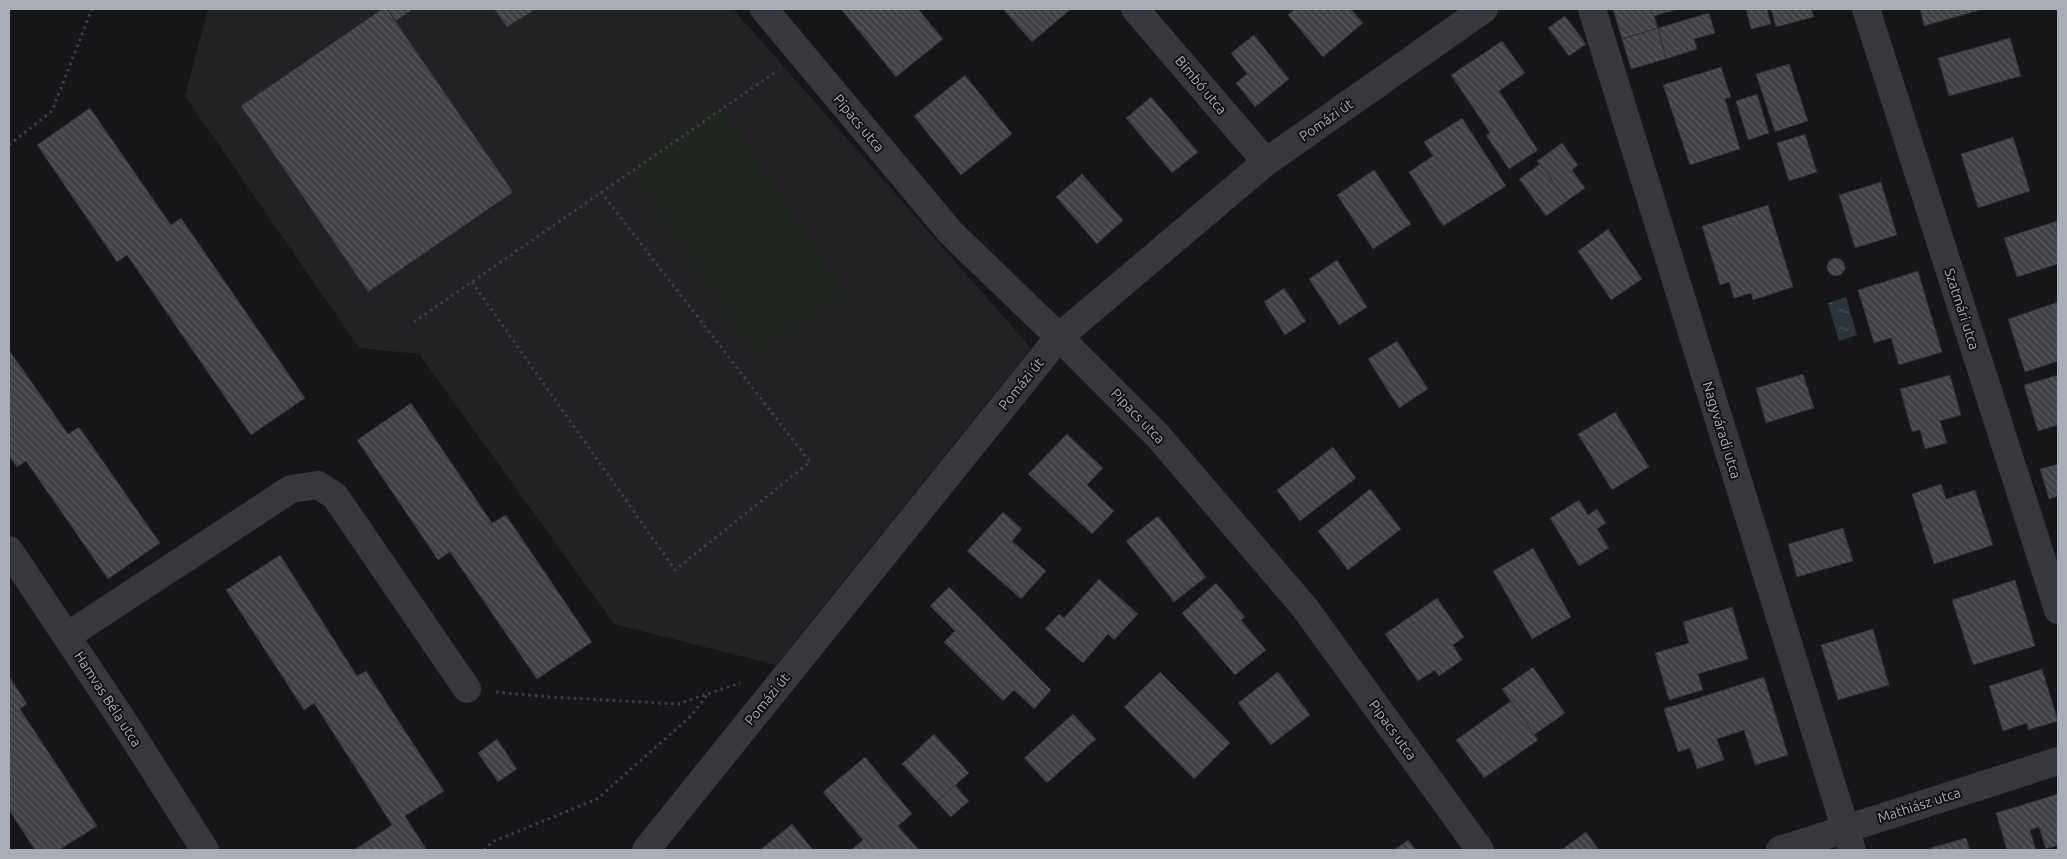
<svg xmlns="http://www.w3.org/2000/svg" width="2067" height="859" viewBox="0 0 2067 859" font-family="Ubuntu,sans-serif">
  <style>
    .built { fill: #222225 }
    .garden { fill: #1e261f }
    .water { fill: url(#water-ripples) }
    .building { fill: url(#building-back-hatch); stroke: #303034 }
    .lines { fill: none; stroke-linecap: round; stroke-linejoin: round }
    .path { stroke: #3d3f44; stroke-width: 3; stroke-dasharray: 2.5 4; stroke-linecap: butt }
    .minor { stroke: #37383d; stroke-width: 28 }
    .labels { text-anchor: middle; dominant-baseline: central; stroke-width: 4; stroke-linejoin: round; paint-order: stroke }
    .street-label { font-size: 14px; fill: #a8adb8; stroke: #111113 }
  </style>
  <defs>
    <pattern id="water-ripples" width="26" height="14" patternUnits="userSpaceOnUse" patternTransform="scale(1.25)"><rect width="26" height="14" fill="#2c353c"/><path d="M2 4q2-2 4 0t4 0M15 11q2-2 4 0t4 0" fill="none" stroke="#485056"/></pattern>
    <pattern id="building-back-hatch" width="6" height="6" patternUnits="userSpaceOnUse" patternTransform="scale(1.25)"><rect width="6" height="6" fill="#404145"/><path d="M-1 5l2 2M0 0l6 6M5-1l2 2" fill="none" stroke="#595a5e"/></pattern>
  </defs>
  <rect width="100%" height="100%" fill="#161618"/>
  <path class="built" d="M208,9H733L1031,348L776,665L614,624L419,354L359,348L185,96Z"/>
  <path class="garden" d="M724,107L848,294L756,355L631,171Z"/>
  <path class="water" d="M1846,297L1857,335L1839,341L1828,303Z"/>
  <g class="building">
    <path d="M382,9H387L513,192L368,292L241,106Z"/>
    <path d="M387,9H413L396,21Z"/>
    <path d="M494,9H536L507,27Z"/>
    <path d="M841,9H918L943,39L896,77Z"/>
    <path d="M1003,9H1071L1032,42Z"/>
    <path d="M1295,9H1351L1363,23L1323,57L1288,15Z"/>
    <path d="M1613,9H1679L1654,16L1658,28L1622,39Z"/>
    <path d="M1746,9H1767L1771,24L1751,29Z"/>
    <path d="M1771,9H1811L1814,17L1776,27Z"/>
    <path d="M1920,9H1980V10L1924,26Z"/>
    <path d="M1709,13L1715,33L1694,39L1697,49L1666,59L1658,28Z"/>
    <path d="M1565,16L1586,44L1569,56L1548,28Z"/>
    <path d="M1658,28L1666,59L1631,69L1622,39Z"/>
    <path d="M1254,35L1289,79L1255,107L1236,83L1247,74L1231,53Z"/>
    <path d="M2010,38L2021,76L1949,96L1938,58Z"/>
    <path d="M1502,41L1525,73L1499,91L1538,150L1509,169L1486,135L1490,133L1451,75Z"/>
    <path d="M1789,64L1808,121L1775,132L1756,74Z"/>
    <path d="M1721,67L1731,97L1725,99L1740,149L1690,165L1663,85Z"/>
    <path d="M965,75L1012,134L961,175L914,116Z"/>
    <path d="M1757,94L1769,133L1748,140L1736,101Z"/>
    <path d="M1151,97L1198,152L1172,173L1126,118Z"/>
    <path d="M90,108L171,225L181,218L305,398L251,435L127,255L117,262L37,145Z"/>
    <path d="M1462,118L1506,186L1443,226L1409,172L1433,156L1424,142Z"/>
    <path d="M1805,134L1817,172L1789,181L1777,143Z"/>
    <path d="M2013,137L2030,191L1978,208L1961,154Z"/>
    <path d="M1562,143L1578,165L1572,170L1585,188L1567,201L1537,161Z"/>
    <path d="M1540,164L1567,201L1546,216L1519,179Z"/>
    <path d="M1374,170L1411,224L1373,249L1337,195Z"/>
    <path d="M1082,174L1123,220L1097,244L1056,197Z"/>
    <path d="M1881,182L1897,235L1855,248L1839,195Z"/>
    <path d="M1768,205L1793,287L1753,300L1751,293L1734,298L1729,282L1720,285L1702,226Z"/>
    <path d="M2057,221L2058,264L2017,277L2004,238Z"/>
    <path d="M1608,229L1642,279L1611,300L1578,251Z"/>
    <circle cx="1836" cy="267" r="9"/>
    <path d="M1337,260L1367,307L1339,325L1309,279Z"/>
    <path d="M1918,271L1942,352L1899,365L1891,338L1874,343L1858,290Z"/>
    <path d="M1284,288L1306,321L1285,335L1264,302Z"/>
    <path d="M2058,302V361L2025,372L2008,319Z"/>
    <path d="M1397,341L1428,389L1399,408L1368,359Z"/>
    <path d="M9,350L68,434L79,427L160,543L108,579L26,461L17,467L9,456Z"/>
    <path d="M1803,374L1814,408L1766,423L1756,388Z"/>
    <path d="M1950,375L1961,415L1940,421L1947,443L1925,449L1920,430L1912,432L1900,389Z"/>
    <path d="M2058,375V425L2038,431L2024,385Z"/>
    <path d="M411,403L492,523L506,515L592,642L537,679L450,552L438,560L357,440Z"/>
    <path d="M1615,412L1649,467L1612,490L1578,434Z"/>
    <path d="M1067,434L1103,468L1087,485L1114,511L1092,534L1028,474Z"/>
    <path d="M1333,447L1356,478L1300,521L1277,490Z"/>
    <path d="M2058,464V496L2049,499L2040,469Z"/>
    <path d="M1941,484L1946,499L1975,490L1993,545L1934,564L1912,494Z"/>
    <path d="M1370,489L1401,529L1348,570L1318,531Z"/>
    <path d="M1579,500L1588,515L1597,509L1606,523L1597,529L1609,548L1579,566L1550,518Z"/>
    <path d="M1003,512L1022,529L1012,541L1046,571L1021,599L967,551Z"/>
    <path d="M1158,516L1206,577L1174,602L1126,541Z"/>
    <path d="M1843,528L1853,561L1797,577L1788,544Z"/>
    <path d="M1533,548L1571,617L1532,639L1493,571Z"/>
    <path d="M280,555L357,676L366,671L444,791L405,816L427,850H354L392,825L314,703L304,710L226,590Z"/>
    <path d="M1099,579L1138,614L1114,640L1108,634L1083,663L1045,629L1059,614L1064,618Z"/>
    <path d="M2015,580L2035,646L1973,665L1952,600Z"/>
    <path d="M1216,583L1245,617L1241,620L1266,650L1235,675L1182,613Z"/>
    <path d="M949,587L1051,690L1034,709L1014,690L1003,701L944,642L955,631L930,606Z"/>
    <path d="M1437,598L1464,637L1453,645L1462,660L1439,676L1435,670L1418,681L1385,634Z"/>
    <path d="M1732,607L1748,659L1698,674L1703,690L1669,700L1655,653L1689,643L1683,622Z"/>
    <path d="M1873,629L1889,685L1838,700L1821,645Z"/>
    <path d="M1533,667L1565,713L1534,735L1502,689Z"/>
    <path d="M2042,669L2058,721L2028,730L2027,723L2003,731L1989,686Z"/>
    <path d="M1160,672L1230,743L1194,779L1124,707Z"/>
    <path d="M1278,672L1310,715L1271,745L1238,703Z"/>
    <path d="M9,676L27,704L20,709L97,826L59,850H35L9,810Z"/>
    <path d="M1764,677L1788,755L1755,765L1744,730L1717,739L1724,760L1697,769L1690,748L1678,752L1664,709Z"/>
    <path d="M1511,701L1538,740L1484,778L1456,740Z"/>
    <path d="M1073,714L1096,739L1047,783L1024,758Z"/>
    <path d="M934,734L969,773L937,802L902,764Z"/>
    <path d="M497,739L517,769L498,782L478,753Z"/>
    <path d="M865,757L912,814L898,826L919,850H851L863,840L823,792Z"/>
    <path d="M955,785L969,801L951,817L937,802Z"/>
    <path d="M2058,794V845L2046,849L2039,827L2030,830L2036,850H2007L1996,813Z"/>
    <path d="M792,824L813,850H760Z"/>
    <path d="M1586,832L1599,850H1561Z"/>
    <path d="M1966,838L1970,850H1930V848Z"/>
    <path d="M1408,840L1416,850H1394Z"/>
  </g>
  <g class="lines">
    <g class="path">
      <path d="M9,145L52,111L92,9"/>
      <path d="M472,282L675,570L810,462L601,192"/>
      <path d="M414,322L777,71"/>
      <path d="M496,692L551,697L678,704L740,683"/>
      <path d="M484,850L492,842L597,799L691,716L707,695"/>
    </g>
    <g class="minor">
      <path d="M764,9L951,233L1059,337L1158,436L1305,608L1480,850"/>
      <path d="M1135,9L1266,162"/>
      <path d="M1592,9L1852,850"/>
      <path d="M1866,9L2058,610"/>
      <path d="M9,550L127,727L205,850"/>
      <path d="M67,636L291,489L318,485L335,496L467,689"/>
      <path d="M646,850L1059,337L1266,162L1484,9"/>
      <path d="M1780,850L2058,761"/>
    </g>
  </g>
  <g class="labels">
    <g class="street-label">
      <text transform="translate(1201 85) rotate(50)">Bimbó utca</text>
      <text transform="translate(1326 120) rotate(-35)">Pomázi út</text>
      <text transform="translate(859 123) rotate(50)">Pipacs utca</text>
      <text transform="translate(1962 309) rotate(72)">Szatmári utca</text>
      <text transform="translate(1021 384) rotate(-51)">Pomázi út</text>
      <text transform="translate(1138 416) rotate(46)">Pipacs utca</text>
      <text transform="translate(1722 430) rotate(73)">Nagyváradi utca</text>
      <text transform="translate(108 699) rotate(57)">Hamvas Béla utca</text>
      <text transform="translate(767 699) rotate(-51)">Pomázi út</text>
      <text transform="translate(1393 730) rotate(54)">Pipacs utca</text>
      <text transform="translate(1919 805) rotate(-18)">Mathiász utca</text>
    </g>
  </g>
  <rect width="2067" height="859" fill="none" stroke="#a8adb8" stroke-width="20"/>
</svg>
